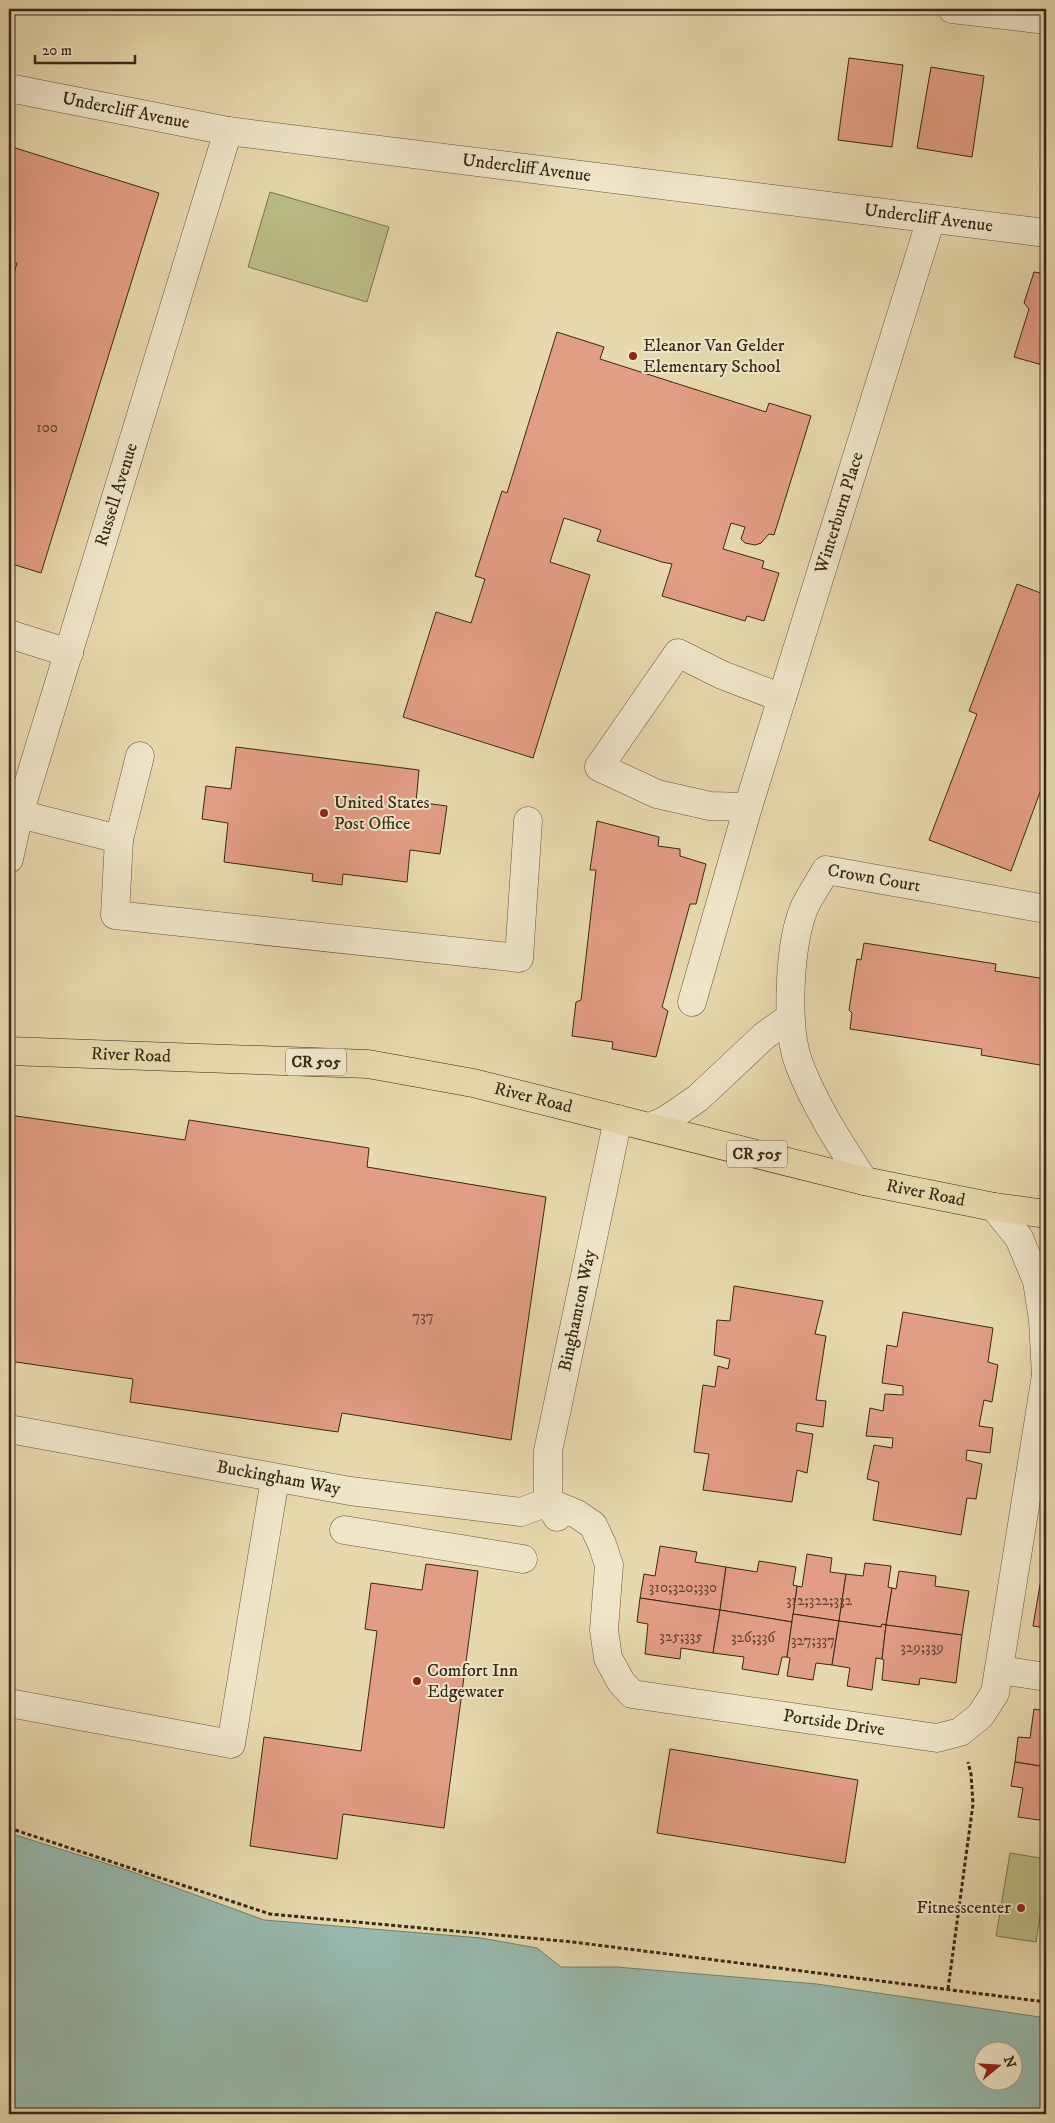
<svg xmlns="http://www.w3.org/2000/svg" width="1055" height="2123" viewBox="0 0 1055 2123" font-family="'IM FELL DW Pica',serif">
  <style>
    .green { fill: #bbbe86; stroke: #7a734e }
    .water { fill: #97baaf; stroke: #718072; fill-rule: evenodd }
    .building { fill: #e29d85; stroke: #392816 }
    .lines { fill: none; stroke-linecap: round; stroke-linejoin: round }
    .minor-casing { stroke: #64543c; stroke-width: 29 }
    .major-casing { stroke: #392816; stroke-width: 29 }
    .path { stroke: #392816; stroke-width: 3; stroke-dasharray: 4 2.5; stroke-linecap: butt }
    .minor { stroke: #efe6ca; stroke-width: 28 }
    .major { stroke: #e7d9ad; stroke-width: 28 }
    .poi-dot { fill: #8f2418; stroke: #efe6ca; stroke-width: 2 }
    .labels { text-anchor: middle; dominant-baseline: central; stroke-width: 4; stroke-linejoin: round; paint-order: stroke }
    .number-label { font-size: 15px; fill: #634532 }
    .shield { fill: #efe6ca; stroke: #70614c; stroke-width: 1 }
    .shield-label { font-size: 16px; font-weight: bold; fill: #392816 }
    .street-label { font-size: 18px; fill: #392816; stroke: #efe6ca }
    .poi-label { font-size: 18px; fill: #392816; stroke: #efe6ca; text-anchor: start }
  </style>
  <rect width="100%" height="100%" fill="#e7d9ad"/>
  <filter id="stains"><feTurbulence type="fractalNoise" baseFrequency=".004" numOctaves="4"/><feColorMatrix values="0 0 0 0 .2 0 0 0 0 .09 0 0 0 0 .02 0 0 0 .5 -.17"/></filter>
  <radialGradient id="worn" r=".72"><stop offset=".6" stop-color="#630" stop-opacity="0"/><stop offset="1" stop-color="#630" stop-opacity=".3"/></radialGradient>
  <g class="green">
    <path d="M270,192L389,227L367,302L248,267Z"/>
    <path d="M1010,1853L1046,1859V1880L1036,1942L996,1936Z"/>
  </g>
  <path class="water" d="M9,1833L127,1870L264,1920L481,1938L537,1948L561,1967H617L817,1984L1046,2018V2114H9ZM982,2050H1012V2080H982Z"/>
  <g class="building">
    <path d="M849,58L903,65L892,147L838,140Z"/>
    <path d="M931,67L984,76L972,157L917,148Z"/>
    <path d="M9,146L159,193L41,573L9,563V290L17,263L9,261Z"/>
    <path d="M1034,272L1046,274V366L1014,357L1029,309L1024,303Z"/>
    <path d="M557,332L604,347L600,359L766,412L769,403L811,416L774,535L769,534L761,543L755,545L745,543L741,539L745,527L731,523L723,549L764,561L762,568L779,573L764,621L747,616L745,621L662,596L672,564L662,562L597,541L601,530L564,518L550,562L590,575L533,758L403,717L436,612L471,623L485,579L475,576L502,491L507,493Z"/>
    <path d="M1017,584L1046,595V776L1011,871L929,840L977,714L969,711Z"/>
    <path d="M236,747L419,770L416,802L447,806L440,854L410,850L407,882L343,874L342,885L312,881L313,874L224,862L228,823L202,819L206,786L231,789Z"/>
    <path d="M597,821L659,837L658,846L680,849V856L706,864L696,904H690L662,1007L668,1011L656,1057L612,1049L613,1042L572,1036L576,1002L581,1000L596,870H590Z"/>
    <path d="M864,943L996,964L995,971L1046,979V1066L981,1055L982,1049L850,1029L852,1013L849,1010L857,959L861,960Z"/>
    <path d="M9,1115L185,1140L189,1120L369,1148L367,1167L546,1197L511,1440L342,1413L338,1432L130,1402L133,1379L9,1361Z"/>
    <path d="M734,1286L823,1301L815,1334L826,1336L816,1400L826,1401L823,1427L797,1423L796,1431L813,1434L807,1473L797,1470L792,1502L703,1490L709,1454L694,1452L703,1385L715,1387L718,1366L728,1369L730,1359L714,1355L717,1320L730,1321Z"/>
    <path d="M903,1312L993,1328L988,1362L998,1365L992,1402L984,1400L979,1426L993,1428L990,1453L967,1450L966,1460L982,1464L976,1499L967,1498L961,1535L873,1520L879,1482L867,1479L874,1445L892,1448L893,1438L866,1436L870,1408L883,1411L885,1394L903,1395V1386L882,1383L887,1345L897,1347Z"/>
    <path d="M1046,1539V1580L1041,1579Z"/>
    <path d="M660,1546L697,1552L695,1562L726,1567L720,1610L640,1598L644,1574L655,1576Z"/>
    <path d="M807,1554L832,1558L830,1572L846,1574L839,1621L793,1614L797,1586L802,1587Z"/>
    <path d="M759,1561L796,1567L793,1585L797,1586L792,1622L720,1610L726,1567L757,1572Z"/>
    <path d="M865,1563L891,1566L888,1587L892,1588L886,1625L882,1624L881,1627L839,1621L846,1574L863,1576Z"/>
    <path d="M426,1564L478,1571L444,1828L343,1814L337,1859L250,1846L264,1737L361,1751L377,1631L365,1629L371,1583L422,1590Z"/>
    <path d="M899,1571L936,1576L935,1586L969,1591L962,1635L886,1625L892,1588L896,1589Z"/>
    <path d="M1041,1579L1046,1580V1628L1033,1626Z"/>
    <path d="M640,1598L720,1610L713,1653L681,1648L680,1659L645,1654L648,1624L637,1622Z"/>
    <path d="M720,1610L792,1622L787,1657H782L778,1675L742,1669L744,1657L713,1653Z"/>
    <path d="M793,1614L839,1621L832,1665L816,1663L813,1680L787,1676L790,1658L787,1657Z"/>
    <path d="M839,1621L881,1627L882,1624L886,1625L882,1659L876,1658L872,1690L847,1686L850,1668L832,1665Z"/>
    <path d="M886,1625L962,1635L956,1683L920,1678L919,1685L882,1680L884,1660L882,1659Z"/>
    <path d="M1034,1709L1046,1711V1767L1015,1762L1018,1737L1030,1738Z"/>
    <path d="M670,1749L858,1780L845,1863L657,1833Z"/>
    <path d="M1015,1762L1046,1767V1821L1018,1817L1023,1788L1011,1786Z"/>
  </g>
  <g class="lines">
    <g class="minor-casing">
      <g id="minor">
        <path d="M952,9L1046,20"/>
        <path id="s1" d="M9,88L228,131L1046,233"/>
        <path d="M9,634L69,653"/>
        <path d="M748,807L710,806L657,794L599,767L678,653L722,675L782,698"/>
        <path d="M19,814L119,839L115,915L519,958L528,821"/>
        <path d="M119,839L140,756"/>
        <path id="s2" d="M9,859L19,814L228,131"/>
        <path id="s3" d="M692,1002L748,807L931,219"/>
        <path d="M650,1127L666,1120L698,1098L764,1036L789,1018"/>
        <path id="s4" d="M864,1181C840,1144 815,1106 799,1064C785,1028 789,941 805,906C811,894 819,882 826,870L1046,909"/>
        <path d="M994,1207L1019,1238L1037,1281L1043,1320L1046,1376"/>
        <path id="s5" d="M9,1429L350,1491L521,1512L548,1502"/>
        <path id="s6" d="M548,1502L577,1514L593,1525L602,1544L609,1565L604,1630L608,1658L621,1682L632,1694L937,1738L960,1732L980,1716L995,1693L1046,1375"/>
        <path id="s7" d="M557,1517L548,1502V1451L618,1119"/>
        <path d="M344,1530L523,1559"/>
        <path d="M1000,1670L1046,1677"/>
        <path d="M9,1703L231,1744L275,1479"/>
      </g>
    </g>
    <g class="major-casing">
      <g id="major">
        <path id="s8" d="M9,1051L368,1064L473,1083L864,1181L994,1207L1046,1214"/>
      </g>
    </g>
    <g class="path">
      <path d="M9,1828L270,1914L573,1942L1046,2002"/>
      <path d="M948,1989L973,1804L971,1774L968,1762"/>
    </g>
    <use href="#minor" class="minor"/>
    <use href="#major" class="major"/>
  </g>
  <g class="poi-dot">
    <circle cx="633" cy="356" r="5"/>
    <circle cx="324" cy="813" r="5"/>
    <circle cx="417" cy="1681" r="5"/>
    <circle cx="1021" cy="1908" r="5"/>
  </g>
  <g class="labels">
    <g class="number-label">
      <text x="47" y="427">100</text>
      <text x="423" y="1316">737</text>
      <text x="683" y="1587">310;320;330</text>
      <text x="819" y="1600">312;322;332</text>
      <text x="681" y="1636">325;335</text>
      <text x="753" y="1637">326;336</text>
      <text x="813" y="1640">327;337</text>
      <text x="922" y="1647">329;339</text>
    </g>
    <g class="shield">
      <rect x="286" y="1048.5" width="60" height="27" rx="4"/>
      <rect x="727" y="1140.5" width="60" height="27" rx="4"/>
    </g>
    <g class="shield-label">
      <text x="316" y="1062">CR 505</text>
      <text x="757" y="1154">CR 505</text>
    </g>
    <g class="street-label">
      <text stroke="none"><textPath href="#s1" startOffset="119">Undercliff Avenue</textPath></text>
      <text stroke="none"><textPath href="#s1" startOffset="524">Undercliff Avenue</textPath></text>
      <text stroke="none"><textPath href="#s1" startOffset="929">Undercliff Avenue</textPath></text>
      <text stroke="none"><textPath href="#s2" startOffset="380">Russell Avenue</textPath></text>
      <text stroke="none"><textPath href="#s3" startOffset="511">Winterburn Place</textPath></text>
      <text stroke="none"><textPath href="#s4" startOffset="385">Crown Court</textPath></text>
      <text stroke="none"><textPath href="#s8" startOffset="122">River Road</textPath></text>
      <text stroke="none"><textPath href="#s8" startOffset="528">River Road</textPath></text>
      <text stroke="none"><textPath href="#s8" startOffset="932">River Road</textPath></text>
      <text stroke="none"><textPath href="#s7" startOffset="212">Binghamton Way</textPath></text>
      <text stroke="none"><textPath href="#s5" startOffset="274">Buckingham Way</textPath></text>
      <text stroke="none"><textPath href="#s6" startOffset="435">Portside Drive</textPath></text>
    </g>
    <g class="poi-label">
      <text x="643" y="346">Eleanor Van Gelder<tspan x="643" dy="21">Elementary School</tspan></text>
      <text x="334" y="803">United States<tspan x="334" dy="21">Post Office</tspan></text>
      <text x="427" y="1671">Comfort Inn<tspan x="427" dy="21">Edgewater</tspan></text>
      <text x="1011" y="1908" text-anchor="end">Fitnesscenter</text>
    </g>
  </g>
  <rect width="1055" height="2123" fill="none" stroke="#e7d9ad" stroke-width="30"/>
  <rect x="10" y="10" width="1035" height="2103" fill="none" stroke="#392816" stroke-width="2.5"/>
  <rect x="15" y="15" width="1025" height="2093" fill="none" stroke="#392816"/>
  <g transform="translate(998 2066) rotate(72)"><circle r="24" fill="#efe6ca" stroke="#a69a82"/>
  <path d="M0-4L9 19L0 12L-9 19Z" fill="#8f2418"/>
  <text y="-8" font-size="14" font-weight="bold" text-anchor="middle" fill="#392816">N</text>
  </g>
  <path d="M35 55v8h100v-8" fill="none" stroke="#392816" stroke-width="2.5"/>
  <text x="42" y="55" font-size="15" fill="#392816" stroke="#efe6ca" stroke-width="4" paint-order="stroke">20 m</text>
  <rect width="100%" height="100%" filter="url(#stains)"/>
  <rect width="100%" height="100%" fill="url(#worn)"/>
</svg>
